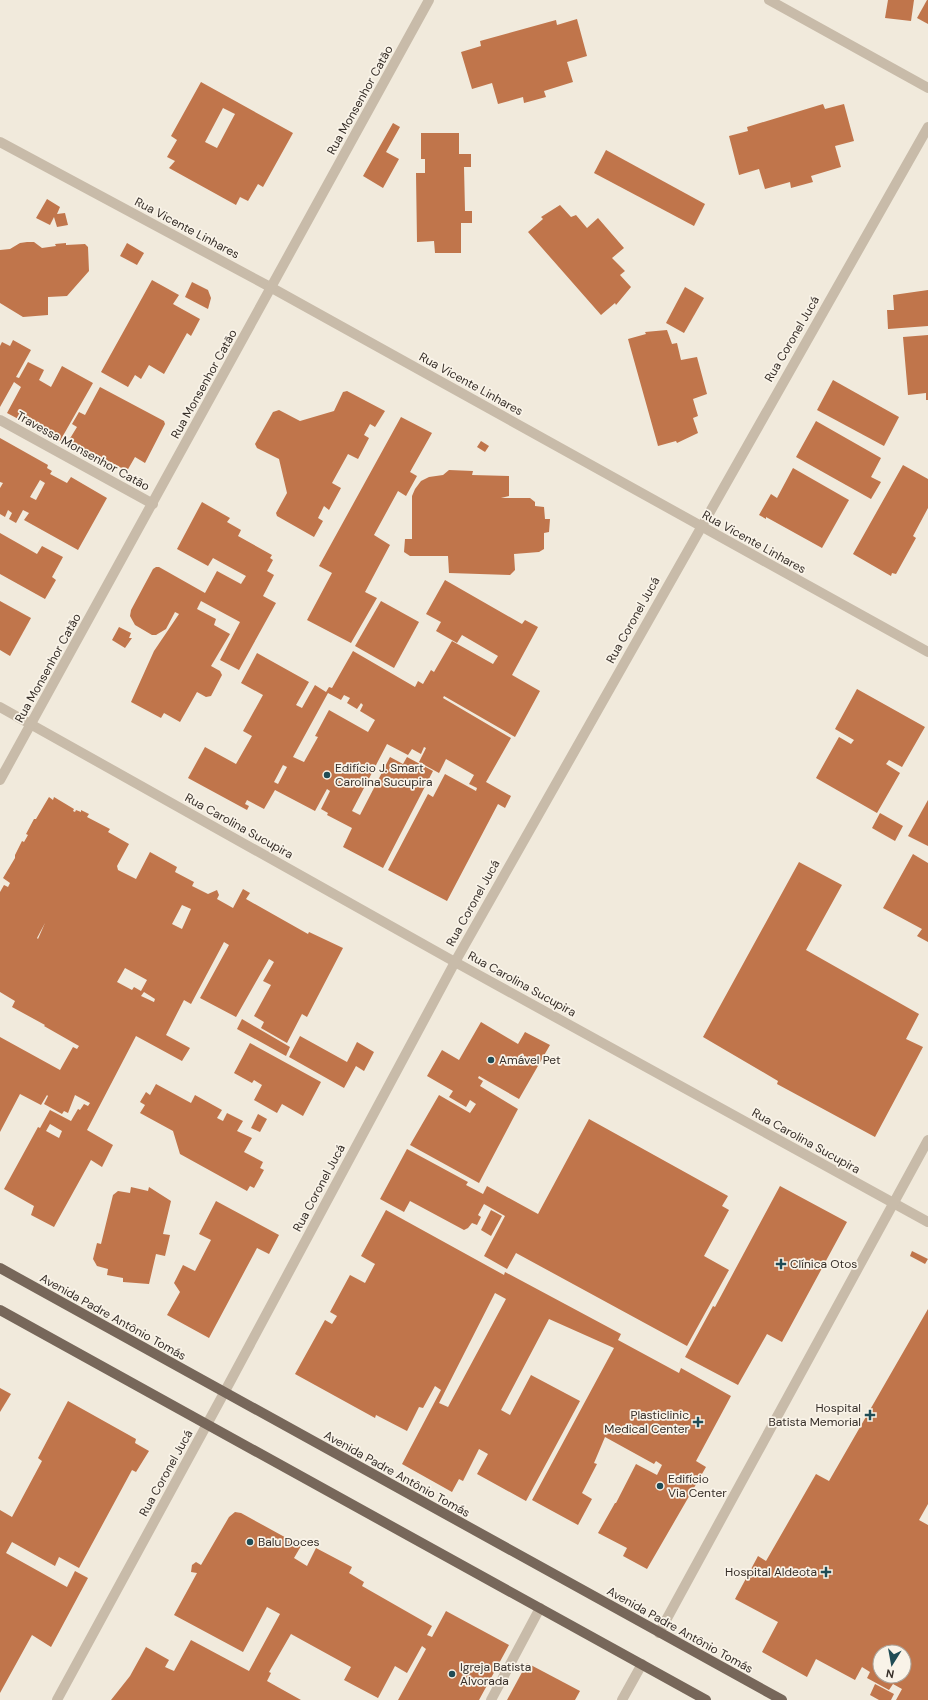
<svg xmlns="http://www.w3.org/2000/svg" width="928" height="1700" viewBox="0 0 928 1700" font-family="'DM Sans',sans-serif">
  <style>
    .building { fill: #c0754b; fill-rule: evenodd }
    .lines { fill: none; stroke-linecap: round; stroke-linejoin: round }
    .minor { stroke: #c8bba9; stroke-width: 10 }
    .major { stroke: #77675a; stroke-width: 10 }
    .poi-dot { fill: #204c55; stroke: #f9f3e8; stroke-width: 1.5 }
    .labels { text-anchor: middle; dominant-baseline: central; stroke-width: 3.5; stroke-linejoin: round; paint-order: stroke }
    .street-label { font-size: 12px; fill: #362e28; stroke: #f9f3e8 }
    .poi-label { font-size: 12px; fill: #362e28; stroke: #f9f3e8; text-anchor: start }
  </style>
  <rect width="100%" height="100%" fill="#f1eadc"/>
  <g class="building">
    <path d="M888,0H914L911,21L885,18Z"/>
    <path d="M927,0H928V24L917,18Z"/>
    <path d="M577,19L587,56L567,62L573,82L544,91L546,97L524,103L523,97L498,104L492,83L472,89L461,52L481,46L480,41L556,20L557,25Z"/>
    <path d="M201,82L293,133L263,187L258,184L248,201L240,197L236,205L169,168L175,161L167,157L177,140L171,136ZM223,108L235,114L217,148L205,142Z"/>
    <path d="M823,104L825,109L844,104L854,141L835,146L841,167L811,176L813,182L791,188L790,182L765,189L759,169L739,175L729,136L748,131L747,127Z"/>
    <path d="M393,123L400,127L386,152L399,159L383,188L363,176Z"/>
    <path d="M421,133H459V154H471V167H464L465,211H472V223H461V253H435L434,241L417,242L416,173H425V159H421Z"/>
    <path d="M606,150L705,204L694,226L594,173Z"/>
    <path d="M47,199L60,207L57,214L65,213L68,225L57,227L54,217L50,225L36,218Z"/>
    <path d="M560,205L571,217L576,215L587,228L598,218L624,248L612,258L625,271L620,275L631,287L616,305L615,303L601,315L528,232L543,219L541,217Z"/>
    <path d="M27,242H34L42,248L56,246L55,244L66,243V245L85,244L88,247L89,271L67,296L48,297V315L23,317L0,303V250L10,249L20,243Z"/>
    <path d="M127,243L144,253L137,265L120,256Z"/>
    <path d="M152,280L179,295L173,304L200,319L191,336L187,333L164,374L149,365L141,379L135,375L128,387L101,372Z"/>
    <path d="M192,282L208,290L211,298L208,309L185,297Z"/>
    <path d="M685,287L704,298L684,333L666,323Z"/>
    <path d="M928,290V326L888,329L887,310H894L893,295Z"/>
    <path d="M667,330L672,344L677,343L681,360L697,357L707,394L693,399L698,416L693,418L698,433L677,443L676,441L658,446L628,339L646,334L645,332Z"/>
    <path d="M928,335V400H926V393L908,395L903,337Z"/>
    <path d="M13,340L31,350L16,377L19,378L28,362L44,370L39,380L51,387L62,366L93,383L60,441L7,413L21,387L14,382L0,407V346L2,342L10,346Z"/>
    <path d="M833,380L899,417L884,446L817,410Z"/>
    <path d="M100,387L164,421L165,424L145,463L135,457L127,471L90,451L86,455L66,445L77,427L72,424L79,412L85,415Z"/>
    <path d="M347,391L385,411L375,427L370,424L364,435L369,438L358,459L348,454L332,483L341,488L329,510L324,506L318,518L323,521L314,537L277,516L276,513L287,493L279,459L257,448L255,444L273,412L279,410L300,421L334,411L343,392Z"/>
    <path d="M401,417L432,433L410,472L417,476L406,496L398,491L374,535L390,545L365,592L377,598L351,643L307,620L332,573L319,566Z"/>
    <path d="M816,421L881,458L871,477L881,482L871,499L796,457Z"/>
    <path d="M0,438L48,465L47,468L52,471L50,474L67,483L71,477L107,498L78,550L24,520L29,513L23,510L16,523L9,519L12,513L8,510L5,517L0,514V488L3,483L0,482ZM40,480L45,483L36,500L30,497Z"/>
    <path d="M481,441L489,446L485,452L477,447Z"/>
    <path d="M903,465L928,479V508L913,536L916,538L896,574L892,573L891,576L853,554Z"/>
    <path d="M793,468L849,500L822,548L766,517V519L759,515L771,494L777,498Z"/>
    <path d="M449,470L473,471L472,475L509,476V496L501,498H530L535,502V506L544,507L545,519H550L549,532L544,533V549L539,552L514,554L515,570L510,575L449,573L448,556H410L404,552L405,539H412V496L415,489L421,481L429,477L443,475Z"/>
    <path d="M202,502L230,518L227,522L241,530L238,536L272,555L270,558L273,560L267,571L274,575L263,596L276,603L239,670L220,660L240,622L201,601L197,609L216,619L214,625L230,634L211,666L220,671L222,675L211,696L206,697L197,692L180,722L164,713L161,718L131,702L154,651L179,614L175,612L166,629L156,635H152L135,625L130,616L131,610L153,569L156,567H159L205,593L217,571L241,584L246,576L213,558L208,566L177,549Z"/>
    <path d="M0,533L37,554L42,546L63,557L52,577L56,580L45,599L0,574Z"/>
    <path d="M445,580L522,624L525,620L538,627L512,675L540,691L515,737L444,696L443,698L511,738L486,782L511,796L505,808L498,804L447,901L388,870L428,794L433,797L445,774L476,791L477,788L469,784L474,775L446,759L439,773L419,762L426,748L424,747L421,754L412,749L408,755L387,744L352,811L360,815L390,757L403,764L407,757L433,771L383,868L343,847L352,828L327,815L328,813L321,809L330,791L327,789L315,811L275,790L264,809L247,800L245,804L249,806L247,810L188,778L205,747L236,764L252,736L243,731L263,695L241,683L257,653L309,682L296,705L302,708L315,685L326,692L329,687L332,688L353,651L415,687L418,681L423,684L431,670L434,672L452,641L493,664L498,656L462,635L457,643L436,631L441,622L426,614ZM328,693L341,700L344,695L350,698L347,703L357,709L361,703L363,705L360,711L375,720L368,732L329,710L315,736L318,737L304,762L293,757ZM283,765L287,767L278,784L274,782Z"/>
    <path d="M0,601L31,618L10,656L0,650Z"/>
    <path d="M381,601L419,622L394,668L355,646Z"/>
    <path d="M119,627L131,633L129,638H132L125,648L112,640Z"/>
    <path d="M857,689L925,727L902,767L889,760L886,764L900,773L877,813L816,778L839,737L851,744L854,740L835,729Z"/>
    <path d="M49,797L53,800L54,797L74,809L73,811L75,812L76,810L81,812V810L89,814L87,817L110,829L108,832L129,844L117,866L118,870L136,879L150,852L177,867L175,872L194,882L192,886L208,894L217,890L219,895L217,899L233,908L243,889L250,893L246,899L308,934L309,932L343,948L307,1017L302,1014L287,1043L261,1028L264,1022L254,1016L271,985L263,981L274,962L269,959L236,1017L200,998L229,945L224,942L191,1004L184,1000L166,1035L190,1048L182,1061L136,1036L87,1130L113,1145L102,1167L91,1160L54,1227L31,1215L34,1206L4,1189L38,1127L40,1128L50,1110L71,1121L78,1109L80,1110L84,1104L88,1106L90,1103L75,1095L68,1113L64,1111L62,1114L44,1104L48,1096L47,1095L41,1105L20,1094L0,1132V1037L60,1070L73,1047L77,1049L79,1046L44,1026L45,1025L12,1007L15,1001L0,992V892L4,885L8,887L10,883L3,878L15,858V855L22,841L24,842L28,835L26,834L34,819H36ZM182,905L191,909L182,929L172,924ZM45,923L38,939L37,938ZM125,968L147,980L141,991L134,987L132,990L117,982ZM144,992L155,999L154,1002L141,996ZM50,1124L62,1131L59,1138L46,1131Z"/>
    <path d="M928,800V846L908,836Z"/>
    <path d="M880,813L903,826L895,841L872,828Z"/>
    <path d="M913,854L928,863V942L917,936L922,929L883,908Z"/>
    <path d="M799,862L842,885L806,950L919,1014L906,1039L923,1047L875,1137L777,1084L778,1081L703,1037Z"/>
    <path d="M242,1019L290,1047L286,1056L237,1029Z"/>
    <path d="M481,1022L518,1044L525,1032L550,1045L519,1099L479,1076L478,1078L483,1081L480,1086L518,1109L479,1183L410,1145L439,1095L470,1113L476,1104L470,1100L466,1107L449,1097L453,1091L427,1076L442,1050L459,1060Z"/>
    <path d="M300,1036L347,1062L357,1042L374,1052L364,1071L356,1066L344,1088L289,1057Z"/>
    <path d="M250,1043L321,1082L303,1116L282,1104L277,1113L254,1100L262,1085L254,1080L252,1083L234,1073Z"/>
    <path d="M156,1084L191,1103L195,1095L222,1110L217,1118L223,1121L227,1113L243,1121L237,1131L252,1138L244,1152L263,1162L260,1168L264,1170L254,1188L250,1186L247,1191L180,1154L173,1131L140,1113L145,1105L140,1102L146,1092L150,1095Z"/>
    <path d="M258,1114L267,1119L260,1132L251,1128Z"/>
    <path d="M589,1119L728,1196L722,1206L729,1210L704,1256L729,1270L687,1346L516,1253L507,1269L484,1256L505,1216L484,1204L478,1215L481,1217L477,1225L472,1223L468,1228L464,1230L410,1201L404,1212L380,1199L407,1149L468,1182L466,1185L483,1194L487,1186L538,1214Z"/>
    <path d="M780,1186L847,1222L782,1342L767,1334L738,1385L685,1357L713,1306L715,1307Z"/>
    <path d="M131,1187L148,1191L149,1187L171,1201L163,1234L170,1235L165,1256L156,1254L149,1284L123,1282V1278L107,1275L108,1269L97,1266L93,1259L97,1243L101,1244L113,1195L118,1191L130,1193Z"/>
    <path d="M216,1201L279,1235L269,1254L257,1248L209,1338L167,1315L180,1292L174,1283L183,1265L195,1271L211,1240L199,1234Z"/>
    <path d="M386,1210L504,1275L505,1272L621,1334L618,1340L679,1373L681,1368L731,1396L696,1461L706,1467L647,1569L623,1556L627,1548L598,1533L615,1503H616L636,1464L657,1475L662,1465L656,1461L654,1464L605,1437L594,1463L597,1464L582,1493L592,1499L578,1525L532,1500L614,1348L549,1319L501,1410L510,1415L531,1375L580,1401L526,1501L477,1474L488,1454L479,1449L463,1481L459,1479L452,1492L402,1464L441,1390L435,1386L423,1408L419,1407L407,1431L376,1415L375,1418L295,1374L325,1320L332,1324L337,1316L330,1312L350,1275L365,1283L375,1264L361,1256ZM495,1293L506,1299L448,1407L439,1403Z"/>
    <path d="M491,1210L502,1216L491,1236L481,1230Z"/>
    <path d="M912,1251L928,1259L925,1264L910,1256Z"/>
    <path d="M928,1309V1504L919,1520L928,1525V1700H896L902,1689L893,1684L889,1690L867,1678L870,1672L862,1667L855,1680L816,1659L807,1677L762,1652L778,1622L735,1599L758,1556L766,1561L816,1474L829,1481ZM880,1652H904V1676H880Z"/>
    <path d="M0,1388L11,1394L0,1412Z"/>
    <path d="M68,1401L136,1439L135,1443L149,1451L136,1472L132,1470L79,1568L59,1557L55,1566L12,1542L6,1553L67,1587L75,1571L88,1578L51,1647L32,1635L0,1693V1510L12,1517L42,1461L38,1458Z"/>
    <path d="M235,1512L241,1513L301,1546L294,1558L307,1566L316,1548L352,1567L349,1573L364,1582L362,1586L432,1626L427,1635L432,1637L446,1611L509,1645L479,1700H398L426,1649L422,1646L407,1673L395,1666L378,1698L344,1680L351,1667L291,1634L269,1672L271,1673L267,1681L301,1700H111L130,1676L146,1647L169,1660L165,1667L174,1671L191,1640L249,1671L280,1614L267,1607L243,1652L174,1615L197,1573L191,1572L192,1565L196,1562L201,1565L229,1517Z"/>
    <path d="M527,1663L580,1691L575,1700H507Z"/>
    <path d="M875,1684L894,1694L891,1700H879L870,1695Z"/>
  </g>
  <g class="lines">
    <g class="minor">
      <path d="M769,0L928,88"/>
      <path d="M0,142L272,288L928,652"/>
      <path d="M0,420L153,504"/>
      <path d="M0,707L455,962L928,1222"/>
      <path d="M0,780L429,0"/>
      <path d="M659,1633L928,1140"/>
      <path d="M57,1700L224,1393L455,962L928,127"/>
      <path d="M491,1700L540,1608"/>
      <path d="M622,1700L642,1664"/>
    </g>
    <g class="major">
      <path d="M0,1268L782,1700"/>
      <path d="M0,1310L706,1700"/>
    </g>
  </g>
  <g class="poi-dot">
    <circle cx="327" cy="775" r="4"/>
    <circle cx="491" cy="1060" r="4"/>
    <path d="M779 1258h4v4h4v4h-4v4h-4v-4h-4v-4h4z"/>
    <path d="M868 1409h4v4h4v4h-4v4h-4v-4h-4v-4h4z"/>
    <path d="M696 1416h4v4h4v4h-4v4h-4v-4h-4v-4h4z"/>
    <circle cx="660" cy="1486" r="4"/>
    <circle cx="250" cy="1542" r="4"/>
    <path d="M824 1566h4v4h4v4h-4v4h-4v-4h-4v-4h4z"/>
    <circle cx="452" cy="1674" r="4"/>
  </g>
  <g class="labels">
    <g class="street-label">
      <text transform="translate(360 100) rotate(-61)">Rua Monsenhor Catão</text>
      <text transform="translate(187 228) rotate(28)">Rua Vicente Linhares</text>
      <text transform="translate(792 339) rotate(-60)">Rua Coronel Jucá</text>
      <text transform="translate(204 384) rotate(-61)">Rua Monsenhor Catão</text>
      <text transform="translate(471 384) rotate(29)">Rua Vicente Linhares</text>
      <text transform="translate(83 451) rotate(29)">Travessa Monsenhor Catão</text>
      <text transform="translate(754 542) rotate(29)">Rua Vicente Linhares</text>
      <text transform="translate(633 620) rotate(-61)">Rua Coronel Jucá</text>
      <text transform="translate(48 668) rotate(-61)">Rua Monsenhor Catão</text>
      <text transform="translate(239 826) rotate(29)">Rua Carolina Sucupira</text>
      <text transform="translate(473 903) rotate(-61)">Rua Coronel Jucá</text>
      <text transform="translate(522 984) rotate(29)">Rua Carolina Sucupira</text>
      <text transform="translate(806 1141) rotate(29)">Rua Carolina Sucupira</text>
      <text transform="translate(319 1188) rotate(-62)">Rua Coronel Jucá</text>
      <text transform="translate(113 1317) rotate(29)">Avenida Padre Antônio Tomás</text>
      <text transform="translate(166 1473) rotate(-61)">Rua Coronel Jucá</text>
      <text transform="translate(397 1474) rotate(29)">Avenida Padre Antônio Tomás</text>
      <text transform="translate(680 1630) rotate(29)">Avenida Padre Antônio Tomás</text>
    </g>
    <g class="poi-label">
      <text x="335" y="768">Edifício J. Smart<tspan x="335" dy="14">Carolina Sucupira</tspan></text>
      <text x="499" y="1060">Amável Pet</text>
      <text x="790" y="1264">Clínica Otos</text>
      <text x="861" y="1408" text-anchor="end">Hospital<tspan x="861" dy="14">Batista Memorial</tspan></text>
      <text x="689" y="1415" text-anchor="end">Plasticlinic<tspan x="689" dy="14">Medical Center</tspan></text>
      <text x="668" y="1479">Edifício<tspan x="668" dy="14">Via Center</tspan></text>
      <text x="258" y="1542">Balu Doces</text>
      <text x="817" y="1572" text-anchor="end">Hospital Aldeota</text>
      <text x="460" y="1667">Igreja Batista<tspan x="460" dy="14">Alvorada</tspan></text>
    </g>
  </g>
  <g transform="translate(892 1664) rotate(191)"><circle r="19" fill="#f9f3e8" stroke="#aba49b"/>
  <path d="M0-3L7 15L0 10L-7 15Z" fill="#204c55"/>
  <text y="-6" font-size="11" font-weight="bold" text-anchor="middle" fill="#362e28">N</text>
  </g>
</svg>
